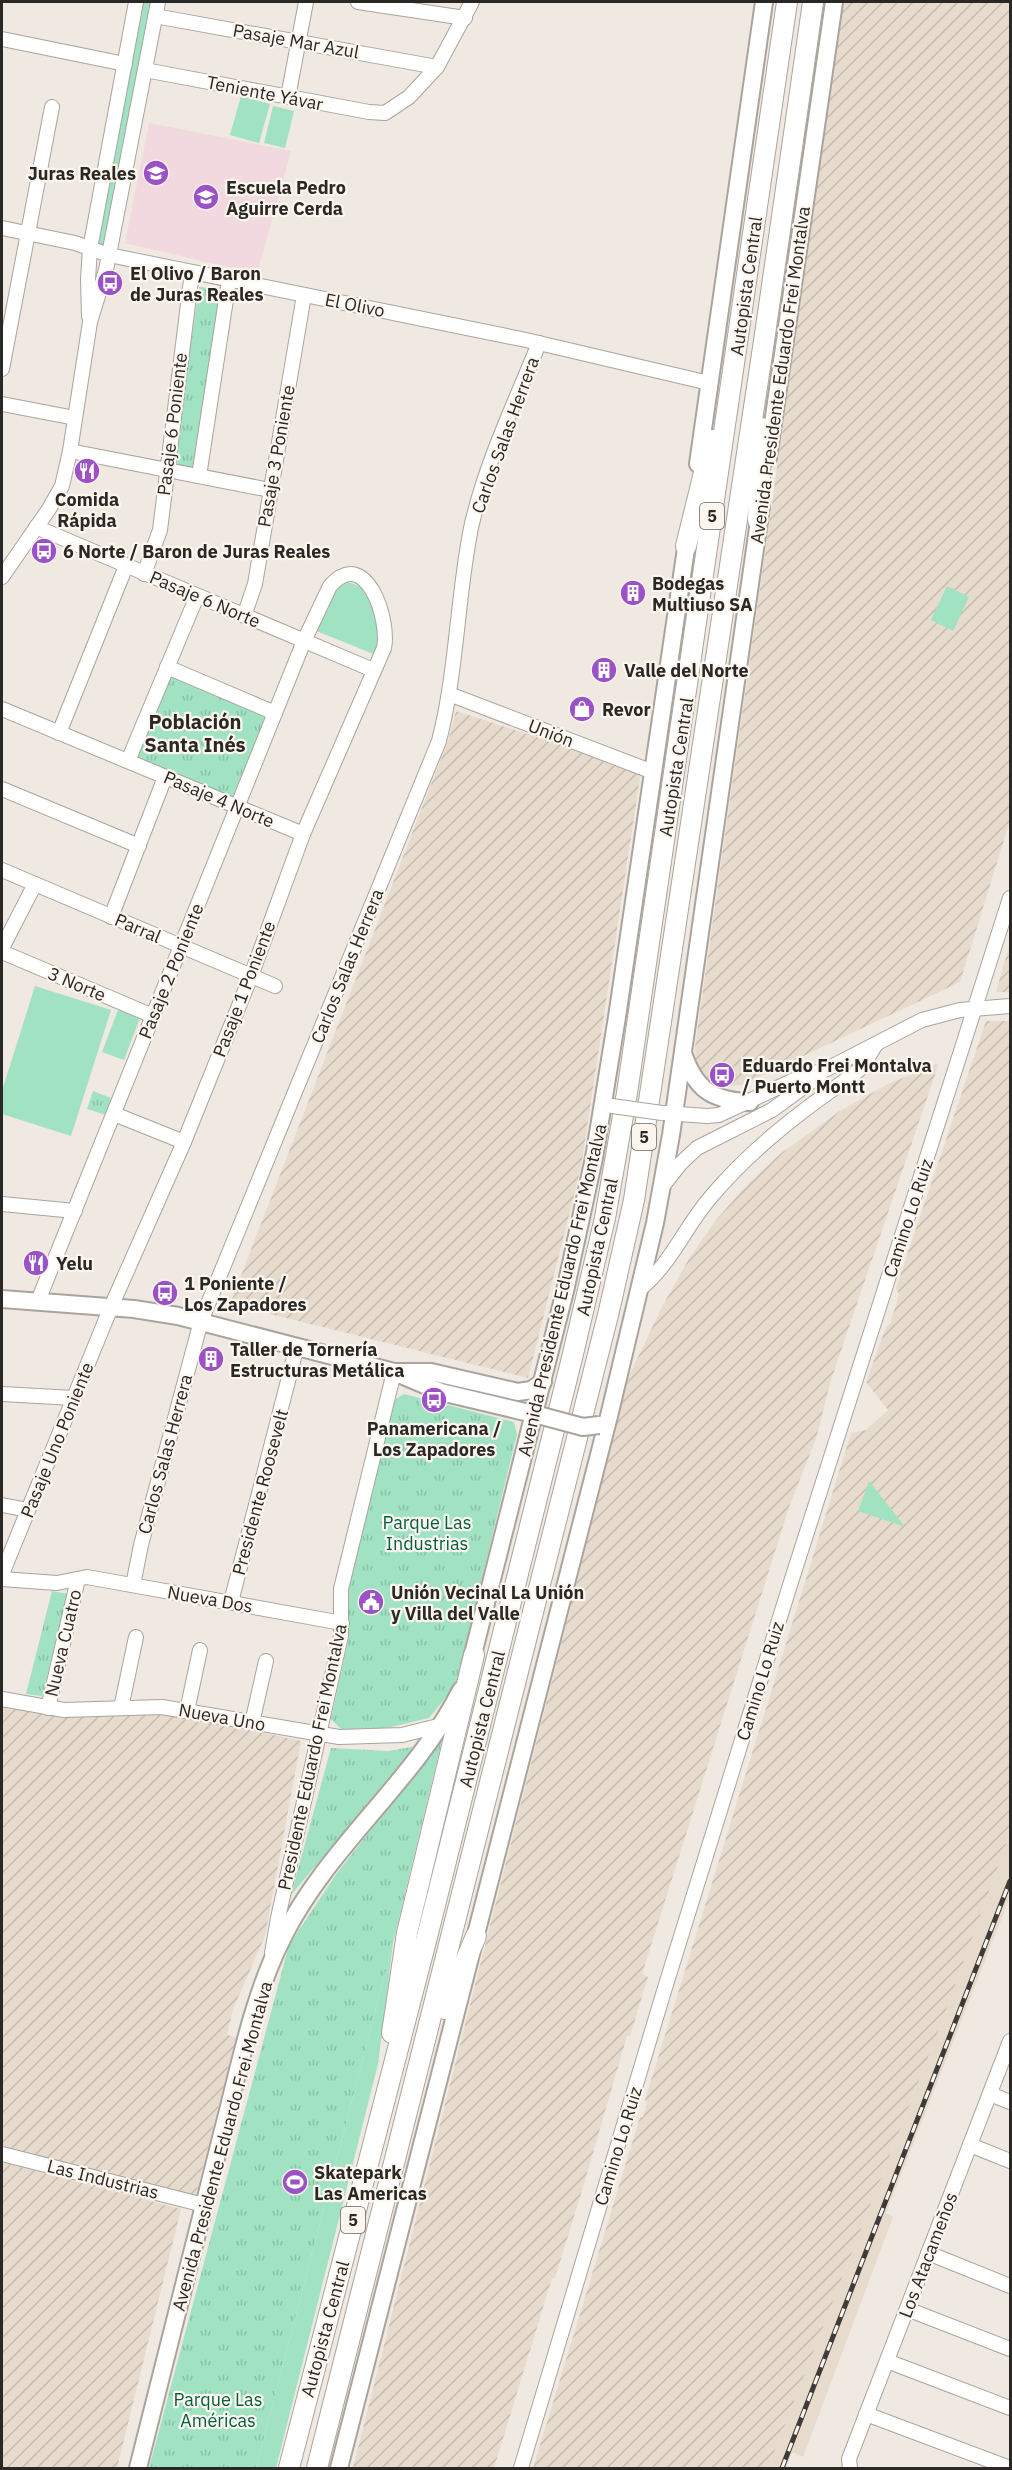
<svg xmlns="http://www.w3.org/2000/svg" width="1012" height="2470" viewBox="0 0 1012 2470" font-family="'IBM Plex Sans',sans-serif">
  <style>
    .built { fill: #e7dbce }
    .industrial { fill: url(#industrial-furrows) }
    .education { fill: #f2d8df }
    .green { fill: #a0e2c2 }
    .park { fill: url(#park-tufts) }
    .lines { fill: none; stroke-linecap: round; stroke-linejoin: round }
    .minor-casing { stroke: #aaa49c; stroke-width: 16 }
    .major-casing { stroke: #aaa49c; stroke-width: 20 }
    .highway-casing { stroke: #aaa49c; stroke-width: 22 }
    .minor { stroke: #fff; stroke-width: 14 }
    .major { stroke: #fff; stroke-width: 16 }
    .highway { stroke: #fff; stroke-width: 20 }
    .rail-casing { stroke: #3e3c38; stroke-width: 5 }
    .rail { stroke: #fcf6ee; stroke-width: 3; stroke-dasharray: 9; stroke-linecap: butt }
    .minor-bridge-casing { stroke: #aaa49c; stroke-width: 16; stroke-linecap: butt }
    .major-bridge-casing { stroke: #aaa49c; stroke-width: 20; stroke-linecap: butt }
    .minor-bridge { stroke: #fff; stroke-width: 14 }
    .major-bridge { stroke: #fff; stroke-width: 16 }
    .labels { text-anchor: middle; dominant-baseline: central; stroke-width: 4.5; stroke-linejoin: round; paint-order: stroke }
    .shield { fill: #fcf6ee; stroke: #696661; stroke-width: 1.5 }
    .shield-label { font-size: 16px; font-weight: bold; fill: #2a2825 }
    .street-label { font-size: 18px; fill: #2a2825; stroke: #fcf6ee }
    .poi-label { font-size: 18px; font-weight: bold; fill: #2a2825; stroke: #fcf6ee; text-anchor: start }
    .park-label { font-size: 18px; fill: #015e40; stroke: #fcf6ee }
    .neighbourhood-label { font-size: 20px; font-weight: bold; fill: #2a2825; stroke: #fcf6ee }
  </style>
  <defs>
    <pattern id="industrial-furrows" width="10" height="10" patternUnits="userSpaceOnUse" patternTransform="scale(1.5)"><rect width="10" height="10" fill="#e7dbce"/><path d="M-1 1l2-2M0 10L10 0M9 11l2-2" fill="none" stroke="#c6bcb1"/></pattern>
    <pattern id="park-tufts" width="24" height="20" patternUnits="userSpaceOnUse" patternTransform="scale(1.5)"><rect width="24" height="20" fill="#a0e2c2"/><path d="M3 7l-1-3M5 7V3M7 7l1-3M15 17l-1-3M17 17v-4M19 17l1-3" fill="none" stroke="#8ac2a7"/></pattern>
  </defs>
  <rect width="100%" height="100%" fill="#efe9e1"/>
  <path class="built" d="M1010,1833V1897L886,2213L893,2217L803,2457L792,2452L786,2468H768L941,2024Z"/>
  <g class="industrial">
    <path d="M843,2H1010V821L960,982L742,1085L728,1086L721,1085L722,1076L708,1078L703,1073L696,1061L695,1047Z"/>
    <path d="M456,711L641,771L581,1167L528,1378L230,1304L449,738Z"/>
    <path d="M1010,943V992H996Z"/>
    <path d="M986,1021H1010V1833L941,2024L768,2468H533L640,2117H643L647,2102L645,2100L851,1433L866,1430L888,1410L866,1382L886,1327L890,1324L899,1295L896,1288Z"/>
    <path d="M939,1063L831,1380L816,1439L789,1507L642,1974L648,1977L630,2036H627L584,2184L555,2278H552L494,2468H353L629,1376L663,1305L690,1257L716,1220L746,1186L780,1154L840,1111L888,1084Z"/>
    <path d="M2,1706L53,1716L178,1714L301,1741L265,1936L233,2009L227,2035L236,2037L195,2198L2,2149Z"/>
    <path d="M2,2162L181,2209L117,2468H2Z"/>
  </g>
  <path class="education" d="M149,123L291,151L257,274L125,243Z"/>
  <g class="green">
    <path d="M140,2H152L107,247L97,244Z"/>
    <path d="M241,96L270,104L259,143L230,135Z"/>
    <path d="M273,106L294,111L285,148L264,143Z"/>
    <path d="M348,582L367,589L383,638L376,655L314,630L336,585Z"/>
    <path d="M947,586L969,597L953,631L931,620Z"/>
    <path d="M35,986L111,1010L71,1136L2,1114V1091Z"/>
    <path d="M118,1010L140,1018L124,1060L102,1052Z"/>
    <path d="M869,1481L905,1527L858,1511Z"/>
    <path d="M393,1943L378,2064L276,2468H256Z"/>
  </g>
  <g class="park">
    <path d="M199,287L224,290L193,468L173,466Z"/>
    <path d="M169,673L267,714L231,800L133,758Z"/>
    <path d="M93,1091L111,1098L106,1115L87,1109Z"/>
    <path d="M404,1394L514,1422L517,1434L456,1685L429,1718L387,1728L341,1729L331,1719L349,1637L348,1583L393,1401Z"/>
    <path d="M52,1591L68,1594L42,1696L26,1694Z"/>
    <path d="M442,1740L393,1943L256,2468H149L289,1945L337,1873Z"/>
    <path d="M417,1746L291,1895L331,1748L388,1751Z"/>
  </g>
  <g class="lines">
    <g class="minor-casing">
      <g id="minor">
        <path d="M358,2L465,18"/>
        <path d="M155,16L437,67"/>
        <path d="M2,39L125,64"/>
        <path d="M145,70L369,112L385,113L409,97L437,67L472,2"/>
        <path d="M288,97L306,2"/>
        <path d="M2,228L75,243L109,255L526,340L709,383"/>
        <path d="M89,316L88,279L90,249L136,2"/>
        <path d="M2,369L52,107"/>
        <path d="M2,404L75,418"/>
        <path d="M70,451L270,490"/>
        <path d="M199,476L229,280"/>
        <path d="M36,527L373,670"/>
        <path d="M144,574L160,530L192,272"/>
        <path d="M2,577L49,509L62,486L70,451L90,322L106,270L158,2"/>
        <path d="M244,616L255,584L304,295"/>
        <path d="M167,667L275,713"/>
        <path d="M449,694L653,772"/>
        <path d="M2,709L303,834"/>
        <path d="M59,733L126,566"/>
        <path d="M128,761L197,596"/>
        <path d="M2,789L139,846"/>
        <path d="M2,870L275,986"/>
        <path d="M111,917L165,777"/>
        <path d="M2,948L35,884"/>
        <path d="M2,952L153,1016"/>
        <path d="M664,1113L707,1116L719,1115L794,1080L827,1069L922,1020L960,1010L1010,1006"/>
        <path d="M114,1114L184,1142"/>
        <path d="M662,1187L680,1164L697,1148L772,1110L820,1075"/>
        <path d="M2,1204L75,1211"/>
        <path d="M640,1289C671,1264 685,1227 710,1198C751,1149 801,1111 853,1075L863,1066L876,1044"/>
        <path d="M2,1394L74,1398"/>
        <path d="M2,1505L28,1510"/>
        <path d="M2,1574L111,1307L184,1142L251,976L303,834L384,648C390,620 366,545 330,586L304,641L38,1301"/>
        <path d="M2,1579L57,1583L87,1577L342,1623"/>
        <path d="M133,1585L141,1545L201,1321L439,741C457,671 457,598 471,528C485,464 515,403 539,343"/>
        <path d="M231,1602L297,1346"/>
        <path d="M2,1699L64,1710L162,1707L339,1737L402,1735L442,1725"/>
        <path d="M48,1708L78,1579"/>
        <path d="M121,1708L136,1637"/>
        <path d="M187,1711L200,1650"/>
        <path d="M252,1723L266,1661"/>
        <path d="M272,1953L278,1918L341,1636V1589L394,1372"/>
        <path d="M990,2094L1010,2102"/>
        <path d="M970,2145L1010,2161"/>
        <path d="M2,2154L204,2205"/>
        <path d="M928,2253L1010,2286"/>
        <path d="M907,2309L1010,2349"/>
        <path d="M887,2361L1010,2408"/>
        <path d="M866,2414L1010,2468"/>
        <path d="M521,2468L664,1991L790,1585L1010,898"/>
        <path d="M850,2468L849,2459L1010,2041"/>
      </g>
    </g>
    <g class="major-casing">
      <g id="major">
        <path d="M768,458L834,2"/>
        <path d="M698,464L764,2"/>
        <path d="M683,1053C695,1089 712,1101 750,1102"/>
        <path d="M2,1299L134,1309L178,1316L394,1372L441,1392L542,1416"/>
        <path d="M398,1372H431L518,1392L531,1390L543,1382"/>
        <path d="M470,1666L565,1291L594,1158L617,1017L688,535"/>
        <path d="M138,2468C167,2356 194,2243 223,2130C240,2065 253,1995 284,1935C330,1844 415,1781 461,1690"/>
        <path d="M339,2468L609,1416L655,1223L671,1135L761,507"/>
      </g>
    </g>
    <g class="highway-casing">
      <g id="highway">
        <path d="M758,520L762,428"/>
        <path d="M686,546L712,440"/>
        <path d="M445,2009L476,1936"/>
        <path d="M392,2033L407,1933L474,1655"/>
        <path d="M289,2468L426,1941L572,1358L605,1218L627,1093L787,2"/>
        <path d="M317,2468L609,1311L634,1200L764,341L813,2"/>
      </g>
    </g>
    <use href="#minor" class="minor"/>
    <use href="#major" class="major"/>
    <use href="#highway" class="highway"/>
    <g class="rail-casing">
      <path id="rail" d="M782,2468L1010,1881"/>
    </g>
    <use href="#rail" class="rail"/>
    <g class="minor-bridge-casing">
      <path id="minor-bridge" d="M612,1106L662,1113"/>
    </g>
    <g class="major-bridge-casing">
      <path id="major-bridge" d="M542,1416L583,1427L599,1425"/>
    </g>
    <use href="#minor-bridge" class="minor-bridge"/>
    <use href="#major-bridge" class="major-bridge"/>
  </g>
  <defs>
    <g id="school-disc" transform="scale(1.35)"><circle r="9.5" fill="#9b52c6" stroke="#fcf6ee"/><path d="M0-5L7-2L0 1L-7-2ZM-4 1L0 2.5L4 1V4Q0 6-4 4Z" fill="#fff"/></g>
    <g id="bus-disc" transform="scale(1.35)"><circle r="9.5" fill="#9b52c6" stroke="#fcf6ee"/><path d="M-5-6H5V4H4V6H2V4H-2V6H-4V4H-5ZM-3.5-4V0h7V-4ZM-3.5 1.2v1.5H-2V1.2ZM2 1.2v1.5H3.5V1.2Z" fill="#fff"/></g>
    <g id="restaurant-disc" transform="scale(1.35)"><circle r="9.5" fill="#9b52c6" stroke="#fcf6ee"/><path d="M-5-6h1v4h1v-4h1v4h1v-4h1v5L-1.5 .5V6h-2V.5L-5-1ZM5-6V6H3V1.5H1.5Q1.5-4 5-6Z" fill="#fff"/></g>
    <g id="building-disc" transform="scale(1.35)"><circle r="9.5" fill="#9b52c6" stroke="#fcf6ee"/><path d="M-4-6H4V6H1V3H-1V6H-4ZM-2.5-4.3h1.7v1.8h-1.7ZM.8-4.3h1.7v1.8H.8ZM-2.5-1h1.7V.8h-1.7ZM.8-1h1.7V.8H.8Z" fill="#fff"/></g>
    <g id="shop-disc" transform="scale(1.35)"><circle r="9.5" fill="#9b52c6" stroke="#fcf6ee"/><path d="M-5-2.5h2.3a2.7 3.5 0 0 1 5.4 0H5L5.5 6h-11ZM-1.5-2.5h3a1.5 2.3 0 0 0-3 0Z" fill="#fff"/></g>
    <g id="civic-disc" transform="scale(1.35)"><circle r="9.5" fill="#9b52c6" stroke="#fcf6ee"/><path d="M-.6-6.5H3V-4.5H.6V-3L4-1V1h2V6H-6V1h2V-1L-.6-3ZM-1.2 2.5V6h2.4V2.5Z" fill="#fff"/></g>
    <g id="stadium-disc" transform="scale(1.35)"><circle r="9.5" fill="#9b52c6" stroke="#fcf6ee"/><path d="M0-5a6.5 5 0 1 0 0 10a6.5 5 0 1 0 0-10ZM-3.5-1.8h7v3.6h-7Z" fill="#fff"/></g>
  </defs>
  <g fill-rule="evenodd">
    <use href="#school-disc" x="156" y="173"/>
    <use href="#school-disc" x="206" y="197"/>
    <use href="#bus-disc" x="110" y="283"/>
    <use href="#restaurant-disc" x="87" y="471"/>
    <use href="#bus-disc" x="44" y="551"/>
    <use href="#building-disc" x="633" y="593"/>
    <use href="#building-disc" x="604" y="670"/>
    <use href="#shop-disc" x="582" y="709"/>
    <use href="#bus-disc" x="722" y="1075"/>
    <use href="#restaurant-disc" x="36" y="1263"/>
    <use href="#bus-disc" x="165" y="1293"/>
    <use href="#building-disc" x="211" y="1359"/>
    <use href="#bus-disc" x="434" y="1400"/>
    <use href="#civic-disc" x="371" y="1602"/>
    <use href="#stadium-disc" x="295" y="2182"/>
  </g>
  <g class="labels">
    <g class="shield">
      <rect x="700" y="503" width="24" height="26" rx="4.5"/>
      <rect x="632" y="1124" width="24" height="26" rx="4.5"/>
      <rect x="341" y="2207" width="24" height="26" rx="4.5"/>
    </g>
    <g class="shield-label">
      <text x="712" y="516">5</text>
      <text x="644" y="1137">5</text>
      <text x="353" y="2220">5</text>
    </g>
    <g class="street-label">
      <text transform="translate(296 41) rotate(10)">Pasaje Mar Azul</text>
      <text transform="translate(265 93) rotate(11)">Teniente Yávar</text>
      <text transform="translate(746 286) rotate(-82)">Autopista Central</text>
      <text transform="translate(355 305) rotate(11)">El Olivo</text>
      <text transform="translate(780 375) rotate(-82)">Avenida Presidente Eduardo Frei Montalva</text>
      <text transform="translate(172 424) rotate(-83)">Pasaje 6 Poniente</text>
      <text transform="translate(505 435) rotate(-70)">Carlos Salas Herrera</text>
      <text transform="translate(276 456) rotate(-80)">Pasaje 3 Poniente</text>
      <text transform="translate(205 599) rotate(23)">Pasaje 6 Norte</text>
      <text transform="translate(551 733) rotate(21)">Unión</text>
      <text transform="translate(676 767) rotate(-81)">Autopista Central</text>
      <text transform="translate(219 799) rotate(23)">Pasaje 4 Norte</text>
      <text transform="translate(138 928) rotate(23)">Parral</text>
      <text transform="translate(347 966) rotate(-68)">Carlos Salas Herrera</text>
      <text transform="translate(171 971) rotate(-68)">Pasaje 2 Poniente</text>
      <text transform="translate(77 984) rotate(23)">3 Norte</text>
      <text transform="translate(244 989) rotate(-69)">Pasaje 1 Poniente</text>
      <text transform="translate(908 1218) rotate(-72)">Camino Lo Ruiz</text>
      <text transform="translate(597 1247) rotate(-78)">Autopista Central</text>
      <text transform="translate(562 1290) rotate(-77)">Avenida Presidente Eduardo Frei Montalva</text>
      <text transform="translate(57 1440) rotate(-68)">Pasaje Uno Poniente</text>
      <text transform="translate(165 1454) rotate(-75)">Carlos Salas Herrera</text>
      <text transform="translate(260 1492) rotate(-75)">Presidente Roosevelt</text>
      <text transform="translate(210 1599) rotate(10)">Nueva Dos</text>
      <text transform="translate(63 1643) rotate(-77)">Nueva Cuatro</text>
      <text transform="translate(760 1681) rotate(-73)">Camino Lo Ruiz</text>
      <text transform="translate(222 1717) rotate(10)">Nueva Uno</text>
      <text transform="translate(482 1719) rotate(-76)">Autopista Central</text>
      <text transform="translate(312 1757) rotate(-78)">Presidente Eduardo Frei Montalva</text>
      <text transform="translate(222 2146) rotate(-75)">Avenida Presidente Eduardo Frei Montalva</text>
      <text transform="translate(618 2146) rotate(-73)">Camino Lo Ruiz</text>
      <text transform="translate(103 2179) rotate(14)">Las Industrias</text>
      <text transform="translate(928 2255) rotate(-69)">Los Atacameños</text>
      <text transform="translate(325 2329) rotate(-75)">Autopista Central</text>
    </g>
    <g class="poi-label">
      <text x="136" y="173" text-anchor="end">Juras Reales</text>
      <text x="226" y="187">Escuela Pedro<tspan x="226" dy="21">Aguirre Cerda</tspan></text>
      <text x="130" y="273">El Olivo / Baron<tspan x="130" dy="21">de Juras Reales</tspan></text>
      <text x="87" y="499" text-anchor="middle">Comida<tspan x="87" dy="21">Rápida</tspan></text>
      <text x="63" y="551">6 Norte / Baron de Juras Reales</text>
      <text x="652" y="583">Bodegas<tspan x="652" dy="21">Multiuso SA</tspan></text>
      <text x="624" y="670">Valle del Norte</text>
      <text x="602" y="709">Revor</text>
      <text x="742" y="1065">Eduardo Frei Montalva<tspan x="742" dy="21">/ Puerto Montt</tspan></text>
      <text x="56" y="1263">Yelu</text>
      <text x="184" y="1283">1 Poniente /<tspan x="184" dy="21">Los Zapadores</tspan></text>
      <text x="230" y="1349">Taller de Tornería<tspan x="230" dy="21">Estructuras Metálica</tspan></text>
      <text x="434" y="1428" text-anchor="middle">Panamericana /<tspan x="434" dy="21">Los Zapadores</tspan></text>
      <text x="391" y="1592">Unión Vecinal La Unión<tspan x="391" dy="21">y Villa del Valle</tspan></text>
      <text x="314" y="2172">Skatepark<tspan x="314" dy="21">Las Americas</tspan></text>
    </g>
    <g class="park-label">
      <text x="427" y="1522">Parque Las<tspan x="427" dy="21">Industrias</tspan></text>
      <text x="218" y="2399">Parque Las<tspan x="218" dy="21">Américas</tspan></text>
    </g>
    <g class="neighbourhood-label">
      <text x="195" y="721">Población<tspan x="195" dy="23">Santa Inés</tspan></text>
    </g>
  </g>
  <rect width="1012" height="2470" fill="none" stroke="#2a2825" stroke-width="6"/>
</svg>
